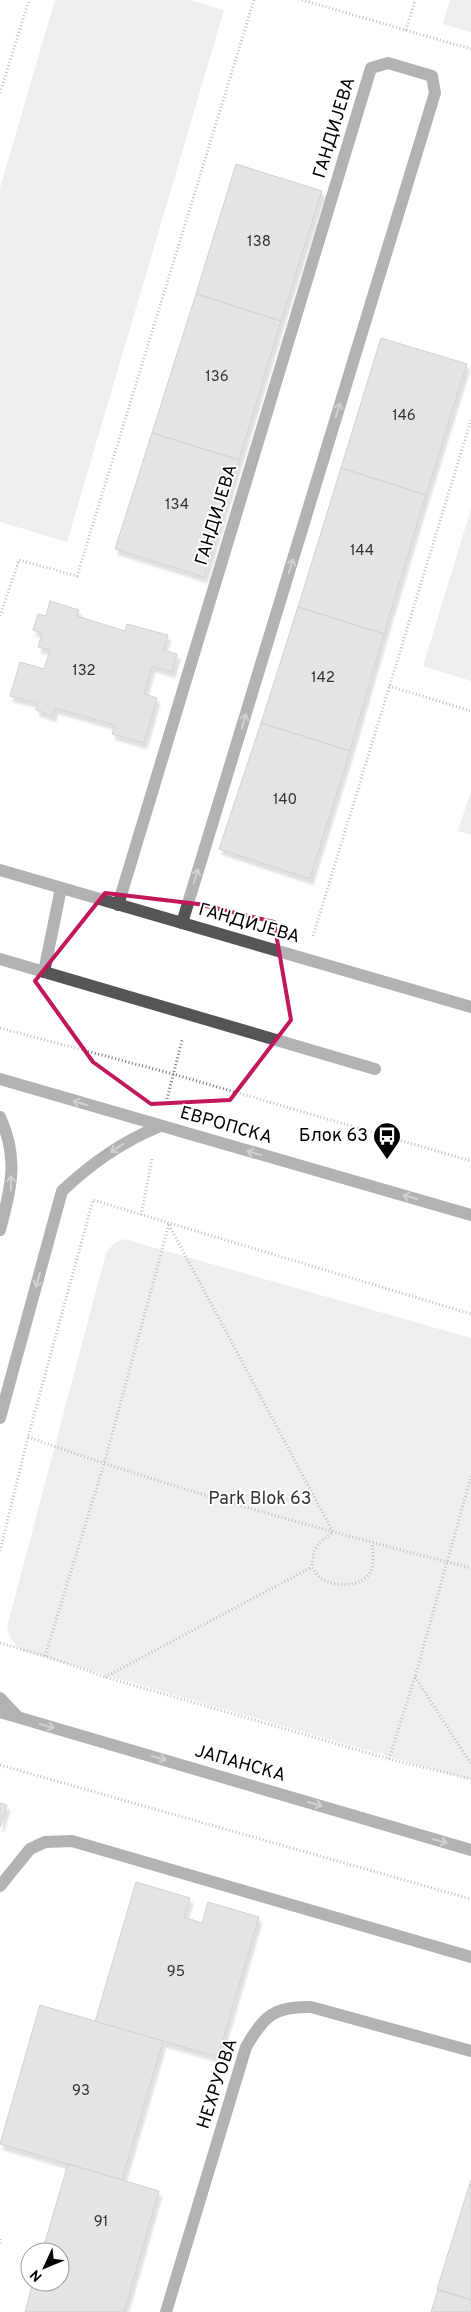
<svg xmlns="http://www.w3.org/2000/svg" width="471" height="2312" viewBox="0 0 471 2312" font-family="Overpass,sans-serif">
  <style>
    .green { fill: #dcdcdc }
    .building { fill: #c4c4c4; stroke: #999; filter: url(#shadow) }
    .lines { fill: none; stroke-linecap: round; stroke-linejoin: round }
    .path { stroke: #777; stroke-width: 3; stroke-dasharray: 1 2.5; stroke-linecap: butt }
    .minor { stroke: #555; stroke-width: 12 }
    .oneway { stroke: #999 }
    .marked { fill: none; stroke: #c2185b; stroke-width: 4; stroke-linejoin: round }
    .labels { text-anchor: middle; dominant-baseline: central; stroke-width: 4; stroke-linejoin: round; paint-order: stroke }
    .number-label { font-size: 15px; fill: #313131 }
    .street-label { font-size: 18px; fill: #000; stroke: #fff }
    .poi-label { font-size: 18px; fill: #000; stroke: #fff; text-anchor: end }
    .park-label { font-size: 18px; fill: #333; stroke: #fff }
  </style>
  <defs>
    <filter id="shadow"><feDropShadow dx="3" dy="5.5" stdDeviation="1" flood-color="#0004"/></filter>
  </defs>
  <rect width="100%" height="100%" fill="#fff"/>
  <g class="green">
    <path d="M55,0H189L224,10L67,542L0,522V188Z"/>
    <path d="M450,0H471V32L443,24Z"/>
    <path d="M471,509V681L423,666Z"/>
    <path d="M471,790V835L458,831Z"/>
    <path d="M124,1239L471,1338V1780L22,1651L11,1639L7,1627L106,1253L114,1243Z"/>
  </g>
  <g class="building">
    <path d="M236,164L322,191L281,321L196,294Z"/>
    <path d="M196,294L281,321L239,460L152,433Z"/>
    <path d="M381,338L467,364L426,495L341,468Z"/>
    <path d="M152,433L239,460L204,577L115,549Z"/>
    <path d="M341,468L426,495L384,634L298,607Z"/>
    <path d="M50,601L79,610L77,616L125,631L127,624L168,635L163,650L177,654L172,672L152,666L144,694L157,698L144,743L112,734L115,725L55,708L53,716L36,710L38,703L10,696L20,662L44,669L50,650L38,647L42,633L33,630L38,614L46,616Z"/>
    <path d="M298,607L384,634L350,751L261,723Z"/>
    <path d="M261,723L350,751L310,879L219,849Z"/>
    <path d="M0,1803L7,1805L0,1827Z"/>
    <path d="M136,1882L190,1898L184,1917L202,1923L208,1902L259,1917L218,2057L95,2022Z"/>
    <path d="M40,2005L163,2041L122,2180L0,2144Z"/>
    <path d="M68,2164L159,2191L124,2312H25L33,2282H60V2252H42Z"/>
    <path d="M471,2180V2300L437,2289Z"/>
    <path d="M438,2290L471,2300V2312H431Z"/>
  </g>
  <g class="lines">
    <g class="path">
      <path d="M302,0L471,49"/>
      <path d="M406,30L415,0"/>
      <path d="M0,93L29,0"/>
      <path d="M0,616L19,560L77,576L254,0"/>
      <path d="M389,686L471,711"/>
      <path d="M313,936L471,420"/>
      <path d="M0,1028L173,1074L471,1161"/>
      <path d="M167,1099L182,1040"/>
      <path d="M141,1215L152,1159"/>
      <path d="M169,1225L333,1532C317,1544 313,1547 312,1567C315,1571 318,1577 322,1579C335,1587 360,1587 369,1574C375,1565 373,1553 372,1543"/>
      <path d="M28,1437C173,1489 322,1530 471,1568"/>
      <path d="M0,1551L28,1437L93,1200L471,1314"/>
      <path d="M0,1643L45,1656L105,1677L389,1759L471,1779"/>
      <path d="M45,1656L104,1464L169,1224"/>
      <path d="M105,1677L312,1567"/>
      <path d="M415,1677L471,1764"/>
      <path d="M389,1759L415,1677L471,1476"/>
      <path d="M0,1765L471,1899"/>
      <path d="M0,2239V2244"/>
    </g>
    <g class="minor">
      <path d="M0,870L471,1007"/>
      <path d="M118,905L371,68L388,63L432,76L435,93L182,923"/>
      <path d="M0,959L375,1069"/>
      <path d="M44,972L61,888"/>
      <path d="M0,1079L471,1215"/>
      <path d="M0,1117C19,1158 11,1188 0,1230"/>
      <path d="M0,1418L62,1191C93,1162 122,1142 160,1126"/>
      <path d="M0,1698L17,1716"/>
      <path d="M0,1712L471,1850"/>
      <path d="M0,1886L30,1849L45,1842L72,1841L471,1957"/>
      <path d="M166,2312L246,2047C264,2016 274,2006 311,2007L471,2051"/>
    </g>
  </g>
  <defs><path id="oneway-shaft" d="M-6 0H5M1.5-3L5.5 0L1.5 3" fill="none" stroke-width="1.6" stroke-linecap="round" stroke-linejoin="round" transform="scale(1.25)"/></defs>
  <g class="oneway">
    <use href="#oneway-shaft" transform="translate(338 410) rotate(-73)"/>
    <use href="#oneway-shaft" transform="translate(291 566) rotate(-73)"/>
    <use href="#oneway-shaft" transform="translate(244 721) rotate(-73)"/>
    <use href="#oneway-shaft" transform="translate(196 876) rotate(-73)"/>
    <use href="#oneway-shaft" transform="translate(80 1103) rotate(-163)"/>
    <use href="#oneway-shaft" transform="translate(117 1148) rotate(146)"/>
    <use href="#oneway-shaft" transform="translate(254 1153) rotate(-164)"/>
    <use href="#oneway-shaft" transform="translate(11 1183) rotate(-90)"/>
    <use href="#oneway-shaft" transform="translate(410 1197) rotate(-164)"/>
    <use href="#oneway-shaft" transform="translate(38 1280) rotate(105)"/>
    <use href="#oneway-shaft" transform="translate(47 1726) rotate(16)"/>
    <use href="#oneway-shaft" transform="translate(159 1758) rotate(16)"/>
    <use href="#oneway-shaft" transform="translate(315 1804) rotate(16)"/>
    <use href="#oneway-shaft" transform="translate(440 1841) rotate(16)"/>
  </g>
  <path d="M0 0H471V2312H0ZM105,893L198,904L274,922L291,1020L230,1100L151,1104L93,1062L35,981Z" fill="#fff" fill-opacity=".55" fill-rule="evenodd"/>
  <path class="marked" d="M105,893L198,904L274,922L291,1020L230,1100L151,1104L93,1062L35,981Z"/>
  <defs>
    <g id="bus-pin" transform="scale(1.4375)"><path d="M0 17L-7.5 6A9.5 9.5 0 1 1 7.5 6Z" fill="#000" stroke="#fff"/><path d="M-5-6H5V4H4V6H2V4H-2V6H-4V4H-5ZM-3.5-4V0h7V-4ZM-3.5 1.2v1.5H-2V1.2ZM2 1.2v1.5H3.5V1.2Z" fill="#fff"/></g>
  </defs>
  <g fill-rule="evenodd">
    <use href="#bus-pin" x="387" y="1136"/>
  </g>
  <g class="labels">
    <g class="number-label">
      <text x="259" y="242">138</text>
      <text x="217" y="377">136</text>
      <text x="404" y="416">146</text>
      <text x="177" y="505">134</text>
      <text x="362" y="551">144</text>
      <text x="84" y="671">132</text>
      <text x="323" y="678">142</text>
      <text x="285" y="800">140</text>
      <text x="176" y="1972">95</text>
      <text x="81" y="2091">93</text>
      <text x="101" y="2222">91</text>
    </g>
    <g class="street-label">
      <text transform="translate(335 128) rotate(-73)">ГАНДИЈЕВА</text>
      <text transform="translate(217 515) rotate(-73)">ГАНДИЈЕВА</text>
      <text transform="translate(249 924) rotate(16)">ГАНДИЈЕВА</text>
      <text transform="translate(226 1126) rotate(16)">ЕВРОПСКА</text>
      <text transform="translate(240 1764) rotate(16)">ЈАПАНСКА</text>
      <text transform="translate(218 2084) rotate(-72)">НЕХРУОВА</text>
    </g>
    <g class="poi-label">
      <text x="368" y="1136">Блок 63</text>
    </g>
    <g class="park-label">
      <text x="260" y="1499">Park Blok 63</text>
    </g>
  </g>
  <g transform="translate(45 2267) rotate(226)"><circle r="24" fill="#ffffff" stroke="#999999"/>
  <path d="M0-4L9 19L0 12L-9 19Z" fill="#000000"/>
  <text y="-8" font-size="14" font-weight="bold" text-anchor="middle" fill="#000000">N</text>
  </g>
</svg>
